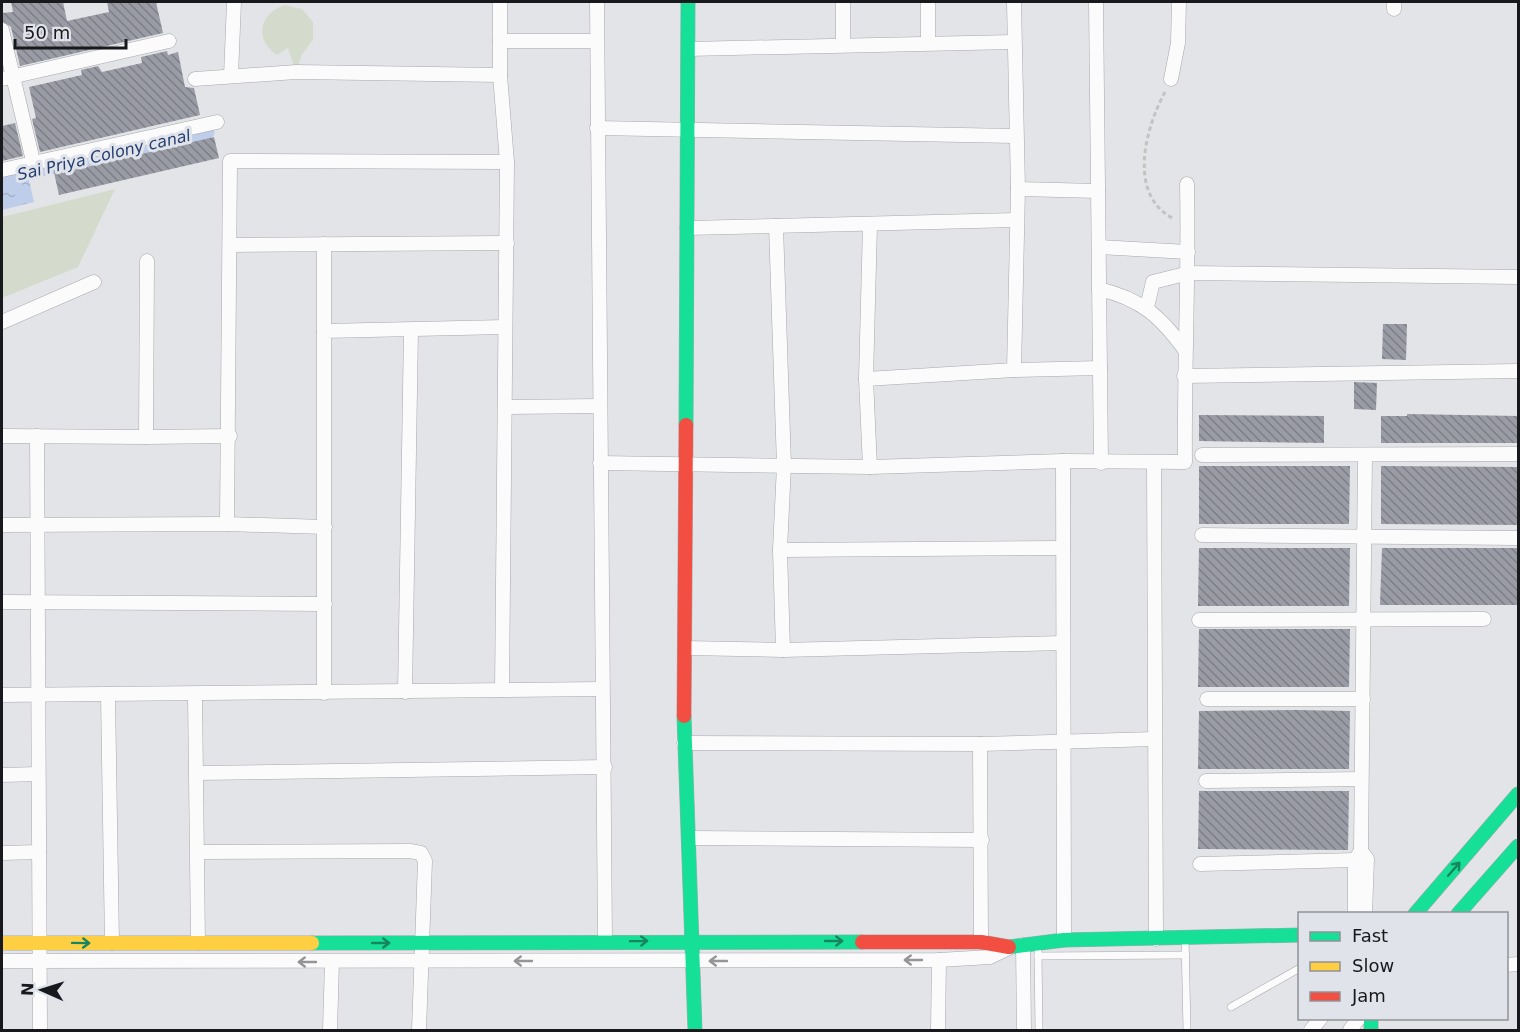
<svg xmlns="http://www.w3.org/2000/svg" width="1520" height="1032" viewBox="0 0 1520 1032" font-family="'DejaVu Sans',sans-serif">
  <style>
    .grass { fill: #d5dbcc }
    .water { fill: url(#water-ripples) }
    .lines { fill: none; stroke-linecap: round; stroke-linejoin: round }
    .canal { stroke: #beceea; stroke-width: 15 }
    .building { fill: url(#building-back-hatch) }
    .lane-casing { stroke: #a8a8ab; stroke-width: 8 }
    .street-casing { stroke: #a8a8ab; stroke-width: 15 }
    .fast-casing { stroke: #a8a8ab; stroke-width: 15 }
    .slow-casing { stroke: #a8a8ab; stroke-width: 15 }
    .jam-casing { stroke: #a8a8ab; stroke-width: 15 }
    .path { stroke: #c3c3c4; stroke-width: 3; stroke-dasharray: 4.5 3; stroke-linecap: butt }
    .lane { stroke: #fbfbfc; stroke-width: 7 }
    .street { stroke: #fbfbfc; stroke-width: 14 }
    .fast { stroke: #16e098; stroke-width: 14 }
    .slow { stroke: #ffcf43; stroke-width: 14 }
    .jam { stroke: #f24e42; stroke-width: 14 }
    .oneway { stroke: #178660 }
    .oneway2 { stroke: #959597 }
    .labels { text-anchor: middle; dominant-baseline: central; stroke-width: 6; stroke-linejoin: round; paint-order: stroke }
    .water-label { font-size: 16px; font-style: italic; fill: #233d6e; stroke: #e1e3ea }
  </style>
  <defs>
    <pattern id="water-ripples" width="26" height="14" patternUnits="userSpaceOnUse" patternTransform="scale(1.5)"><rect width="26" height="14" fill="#beceea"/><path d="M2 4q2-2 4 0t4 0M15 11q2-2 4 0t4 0" fill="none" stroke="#a3b0c8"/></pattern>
    <pattern id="building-back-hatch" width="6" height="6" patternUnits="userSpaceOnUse" patternTransform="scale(1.5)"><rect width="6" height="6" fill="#9a9ca5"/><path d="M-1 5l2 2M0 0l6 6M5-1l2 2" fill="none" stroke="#7d7e86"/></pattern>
  </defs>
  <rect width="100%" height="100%" fill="#e3e4e8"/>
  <g class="grass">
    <path d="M285,5L302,9L313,22V40L302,54L296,72L288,48L277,55C254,40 259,13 285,5Z"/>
    <path d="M115,189L78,267L2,298V217Z"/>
  </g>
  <path class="water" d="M28,176L34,202L2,210V183Z"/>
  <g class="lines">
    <path class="canal" d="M2,178L207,132"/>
  </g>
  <g class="building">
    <path d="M11,2H63L67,21L109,12L107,2H156L163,33L20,66L11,27L2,21V13L13,12Z"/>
    <path d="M167,51L168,55L178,52L185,87L194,88L200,115L40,152L32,119L36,118L29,87L82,75L81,70L98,66L102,72L142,63L141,57Z"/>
    <path d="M15,123L23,156L2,161V126Z"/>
    <path d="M214,137L219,158L59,195L53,168L68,165L69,171Z"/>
    <path d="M1383,324H1407L1406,360L1382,359Z"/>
    <path d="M1354,382L1377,383L1376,410L1354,409Z"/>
    <path d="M1407,414L1518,416V443H1381V416H1407Z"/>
    <path d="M1199,415L1324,416V443L1199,441Z"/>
    <path d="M1199,466H1350L1349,524H1199Z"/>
    <path d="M1381,466L1518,467V525L1381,524Z"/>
    <path d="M1199,548H1350L1349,606H1198Z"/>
    <path d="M1382,548H1518V605H1380Z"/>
    <path d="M1199,629H1350L1349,687H1198Z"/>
    <path d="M1297,710L1350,711L1349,769H1198L1199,711Z"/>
    <path d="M1199,791H1349L1348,850L1198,849Z"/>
  </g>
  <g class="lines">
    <g class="lane-casing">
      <g id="lane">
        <path d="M1185,938L1187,1030"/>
        <path d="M1038,952L1039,1030"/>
        <path d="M1038,956L1186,955"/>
        <path d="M1231,1007L1300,968"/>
      </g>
    </g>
    <g class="street-casing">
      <g id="street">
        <path d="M500,2V75L507,162L502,690"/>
        <path d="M597,2L605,942"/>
        <path d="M843,2V45"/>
        <path d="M928,2V43"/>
        <path d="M1014,2L1018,189L1014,370"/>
        <path d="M1096,2L1101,463"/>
        <path d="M1394,2V9"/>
        <path d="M2,30L33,161"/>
        <path d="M500,41H596"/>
        <path d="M688,49L1013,42"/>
        <path d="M231,76L234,2"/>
        <path d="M2,79L169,41"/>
        <path d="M195,79L296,72L500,75"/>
        <path d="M1171,79L1178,43L1179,2"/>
        <path d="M597,128L1015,136"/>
        <path d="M2,170L217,122"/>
        <path d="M1018,189L1098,191"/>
        <path d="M776,226L784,465L780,550L783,650"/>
        <path d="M687,228L1016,220"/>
        <path d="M230,245L507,243"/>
        <path d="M1099,247L1188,252"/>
        <path d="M147,261L146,437L230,436"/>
        <path d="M1099,289C1141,299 1160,316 1185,350"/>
        <path d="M1147,307L1153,282L1189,273L1518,277"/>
        <path d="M2,322L94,282"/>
        <path d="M324,331V244"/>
        <path d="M1184,376L1518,371"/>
        <path d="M866,379L1014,370L1100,368"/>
        <path d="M507,407L599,406"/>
        <path d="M2,436L146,437"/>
        <path d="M37,436L40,1030"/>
        <path d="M1202,455L1518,454"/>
        <path d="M1063,461L1064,940"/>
        <path d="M600,463L870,467L1063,461L1185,462C1184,370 1189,277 1187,184"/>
        <path d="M1154,464L1156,939"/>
        <path d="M870,467L866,379L870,224"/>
        <path d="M227,524L230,161L507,162"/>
        <path d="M2,525L227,524L325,527"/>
        <path d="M1202,535L1518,538"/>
        <path d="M780,550L1063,548"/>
        <path d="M2,602L325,604"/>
        <path d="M1199,620L1484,619"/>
        <path d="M685,648L783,650L1062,643"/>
        <path d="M405,692L411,331"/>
        <path d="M324,693V331L505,327"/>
        <path d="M2,695L602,689"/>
        <path d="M195,695L198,943"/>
        <path d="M108,696L112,943"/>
        <path d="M1207,699H1363"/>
        <path d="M684,743L980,744L1155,739"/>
        <path d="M980,744L981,942"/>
        <path d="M198,773L605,767"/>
        <path d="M2,775L38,774"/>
        <path d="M1206,781L1361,779"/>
        <path d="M689,838L982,840"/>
        <path d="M1361,851L1365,455"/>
        <path d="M198,852L410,851L421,853L425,861L419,1030"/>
        <path d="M2,853L39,852"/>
        <path d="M1200,864L1355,860"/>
        <path d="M1355,914V860L1361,851L1367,859L1365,914"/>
        <path d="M1023,945L1024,1030"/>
        <path d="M2,961L939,960L990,957L1011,947"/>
        <path d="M1506,965L1518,964"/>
        <path d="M330,1030L332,962"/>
        <path d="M938,1030L939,960"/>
        <path d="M1311,1030L1321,1018"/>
        <path d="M1350,1030L1359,1018"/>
      </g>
    </g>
    <g class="fast-casing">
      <g id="fast">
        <path d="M686,425L688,2"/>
        <path d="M684,716L695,1030"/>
        <path d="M1415,914L1518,794"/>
        <path d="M1458,914L1518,846"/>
        <path d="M312,943L862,942"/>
        <path d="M1009,947L1064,940L1300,935"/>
        <path d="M1371,1018V1030"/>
      </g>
    </g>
    <g class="slow-casing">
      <path id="slow" d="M2,943H312"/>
    </g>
    <g class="jam-casing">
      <g id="jam">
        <path d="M684,716L686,425"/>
        <path d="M862,942H981L1009,947"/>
      </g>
    </g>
    <path class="path" d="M1165,92C1145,129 1127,195 1174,219"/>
    <use href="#lane" class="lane"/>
    <use href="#street" class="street"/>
    <use href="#fast" class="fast"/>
    <use href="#slow" class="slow"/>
    <use href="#jam" class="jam"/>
  </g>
  <defs><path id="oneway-shaft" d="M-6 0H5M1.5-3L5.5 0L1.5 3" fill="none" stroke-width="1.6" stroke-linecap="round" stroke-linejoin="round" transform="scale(1.5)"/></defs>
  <g class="oneway">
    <use href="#oneway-shaft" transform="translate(1454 869) rotate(-49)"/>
    <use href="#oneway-shaft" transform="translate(639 941) rotate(-1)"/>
    <use href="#oneway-shaft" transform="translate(834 941)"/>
    <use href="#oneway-shaft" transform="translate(81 943) rotate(1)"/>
    <use href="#oneway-shaft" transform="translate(381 943)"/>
  </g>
  <g class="oneway2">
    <use href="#oneway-shaft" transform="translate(913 960) rotate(180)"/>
    <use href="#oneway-shaft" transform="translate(523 961) rotate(180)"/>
    <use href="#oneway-shaft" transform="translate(718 961) rotate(180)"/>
    <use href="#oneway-shaft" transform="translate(307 962) rotate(-180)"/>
  </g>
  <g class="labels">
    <g class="water-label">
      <text transform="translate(104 155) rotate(-13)">Sai Priya Colony canal</text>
    </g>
  </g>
  <rect width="1520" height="1032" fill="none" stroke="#18191c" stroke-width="6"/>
  <rect x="1298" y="912" width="210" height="108" fill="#e1e3ea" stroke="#919298" stroke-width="1.5"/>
  <rect x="1310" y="932" width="30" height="9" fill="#16e098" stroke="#919298" stroke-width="1.5"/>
  <text x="1352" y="942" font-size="18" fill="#18191c">Fast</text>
  <rect x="1310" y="962" width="30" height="9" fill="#ffcf43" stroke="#919298" stroke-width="1.5"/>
  <text x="1352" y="972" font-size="18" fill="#18191c">Slow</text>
  <rect x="1310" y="992" width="30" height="9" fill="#f24e42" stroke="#919298" stroke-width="1.5"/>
  <text x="1352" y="1002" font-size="18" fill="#18191c">Jam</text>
  <g transform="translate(42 990) rotate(273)" stroke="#e1e3ea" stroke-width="4.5" paint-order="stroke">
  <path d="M0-4.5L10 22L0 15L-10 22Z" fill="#18191c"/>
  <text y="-9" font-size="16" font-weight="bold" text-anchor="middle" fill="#18191c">N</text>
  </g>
  <path d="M15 39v9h111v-9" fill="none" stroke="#18191c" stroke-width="3"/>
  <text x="24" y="39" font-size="18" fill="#18191c" stroke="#e1e3ea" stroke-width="4.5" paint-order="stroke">50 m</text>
</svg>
